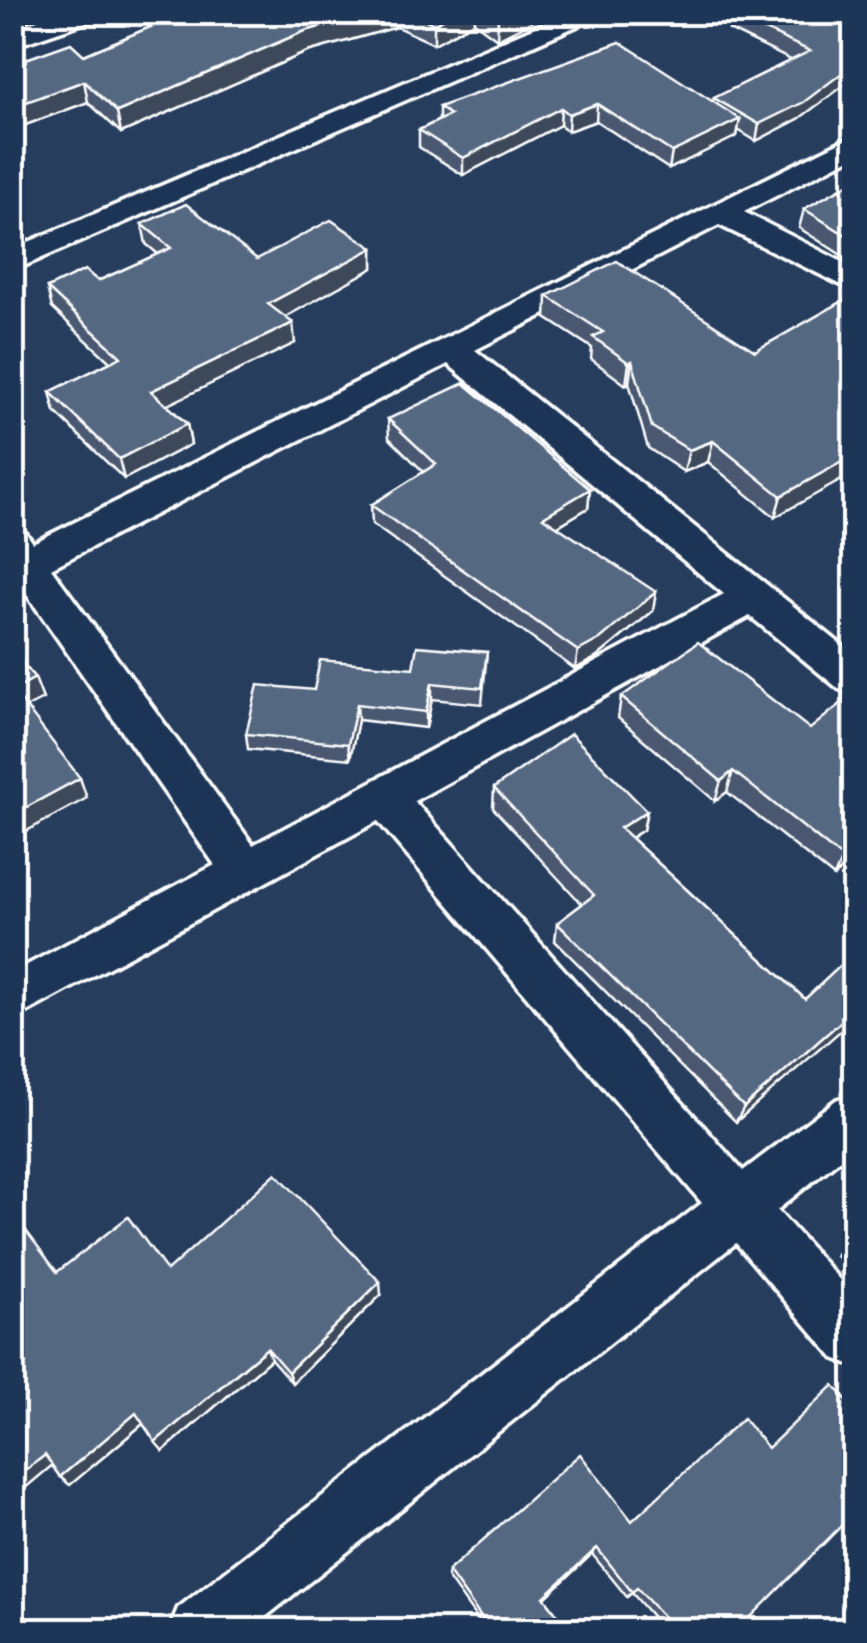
<svg xmlns="http://www.w3.org/2000/svg" width="867" height="1643" viewBox="0 0 867 1643" font-family="'Playpen Sans',sans-serif">
  <style>
    .lines { fill: none; stroke-linecap: round; stroke-linejoin: round }
    .minor-casing { stroke: #fff; stroke-width: 7 }
    .minor { fill: #1d3557; fill-rule: evenodd }
    .wall { fill: #49596f; stroke: #fff; stroke-width: 2.5 }
    .shaded-wall { fill: #3c485a; stroke: #fff; stroke-width: 2.5 }
    .building { fill: #556781; stroke: #fff; stroke-width: 2.5 }
  </style>
  <rect width="100%" height="100%" fill="#263d5e"/>
  <filter id="ink" filterUnits="userSpaceOnUse"><feTurbulence type="fractalNoise" baseFrequency=".01" numOctaves="2"/><feDisplacementMap in="SourceGraphic" scale="20" xChannelSelector="R" yChannelSelector="G"/><feConvolveMatrix kernelMatrix="1 2 1 2 8 2 1 2 1" color-interpolation-filters="sRGB"/></filter>
  <g filter="url(#ink)">
    <g class="lines">
      <g class="minor-casing">
        <g id="minor">
          <path d="M60,12H101L98,18L12,47V29Z"/>
          <path d="M571,12H609L12,271V249Z"/>
          <path d="M854,135V156L744,212L854,268V291L719,225L475,350L854,655V694L839,689L750,616L414,801L743,1171L836,1100L854,1093V1148L777,1210L854,1296V1366L834,1358L736,1243L249,1630H169L178,1608L702,1203L378,821L12,1020V973L215,865L12,573V529L26,533L33,543ZM448,364L724,594L253,845L51,568Z"/>
        </g>
      </g>
      <use href="#minor" class="minor"/>
    </g>
    <g class="wall">
      <path d="M186,12H551L497,39L474,22L434,44L397,27L307,52L121,133L88,102L12,130V64L84,55Z"/>
      <path d="M854,12L800,118L756,141L738,130L737,136L669,169L596,121L568,131L560,125L463,175L419,147V130L439,120V107L713,102L714,98L791,60L729,30L731,14Z"/>
      <path d="M854,181V263L799,228L804,209Z"/>
      <path d="M142,224L257,259L373,248V268L284,317L295,343L167,405L187,424L191,444L124,479L55,412L50,392L110,362L52,308L47,288L98,281L158,254L146,244Z"/>
      <path d="M547,296L755,351L845,300L775,517L708,462L684,472L648,448L629,383L626,385L591,359L592,348L546,318Z"/>
      <path d="M388,419L590,489L588,508L557,527L653,611L597,657L575,669L372,524L371,505L424,472L389,438Z"/>
      <path d="M487,652L482,704L432,699L426,728L358,720L350,759L248,749L246,734L314,690Z"/>
      <path d="M621,697L810,729L854,708V858L834,877L727,792L715,801L618,718Z"/>
      <path d="M494,788L647,811L643,830L631,838L805,999L736,1122L555,941L557,923L582,904L493,808Z"/>
      <path d="M854,1234V1274L836,1256Z"/>
      <path d="M167,1271L381,1295L292,1383L271,1359L163,1451L143,1424L70,1485L60,1477L52,1466L57,1272Z"/>
      <path d="M632,1521L738,1630H664L632,1593L627,1597L592,1554L545,1598L569,1630H485L447,1577L448,1571Z"/>
    </g>
    <g class="shaded-wall">
      <path d="M374,12H397V27L307,52L121,133L117,112L305,31Z"/>
      <path d="M455,12H474V22L434,44V24Z"/>
      <path d="M511,12H551L497,39L498,19Z"/>
      <path d="M854,64V78L800,118L756,141L759,124Z"/>
      <path d="M84,81L88,102L12,130V107Z"/>
      <path d="M597,104L596,121L568,131L569,114Z"/>
      <path d="M561,108L560,125L463,175V158Z"/>
      <path d="M740,119L737,136L669,169L672,152Z"/>
      <path d="M373,248V268L271,325L268,304Z"/>
      <path d="M293,323L295,343L155,411L151,391Z"/>
      <path d="M632,361L629,383L626,385L629,363Z"/>
      <path d="M187,424L191,444L124,479L119,459Z"/>
      <path d="M713,441L708,462L684,472L689,450Z"/>
      <path d="M854,455V473L775,517L781,496Z"/>
      <path d="M590,489L588,508L541,536L543,517Z"/>
      <path d="M656,592L653,611L597,657L575,669L578,651Z"/>
      <path d="M35,678L43,699L21,710L13,690Z"/>
      <path d="M432,683V699L426,728V712Z"/>
      <path d="M357,704L358,720L350,759L348,744Z"/>
      <path d="M733,771L727,792L715,801L721,781Z"/>
      <path d="M80,778L87,798L12,839V815Z"/>
      <path d="M647,811L643,830L616,847L620,828Z"/>
      <path d="M854,847V858L834,877L842,858Z"/>
      <path d="M854,1010V1019L736,1122L744,1107Z"/>
      <path d="M380,1282L381,1295L292,1383L288,1372Z"/>
      <path d="M267,1348L271,1359L163,1451L155,1442Z"/>
      <path d="M136,1413L144,1423L70,1485L60,1477Z"/>
      <path d="M45,1455L55,1463L12,1499V1481Z"/>
      <path d="M597,1548L592,1554L541,1601L544,1597Z"/>
    </g>
    <g class="building">
      <path d="M186,12H374L305,31L117,112L84,81L12,107V64L71,43L84,55Z"/>
      <path d="M410,12H455L434,24Z"/>
      <path d="M490,12H511L498,19Z"/>
      <path d="M734,12H854V64L804,102L759,124L714,98L810,51L731,14Z"/>
      <path d="M620,42L740,119L672,152L597,104L569,114L561,108L463,158L419,130L450,115L439,107Z"/>
      <path d="M854,181V240L804,209Z"/>
      <path d="M186,204L257,259L331,220L373,248L268,304L293,323L151,391L187,424L119,459L50,392L121,357L47,288L85,270L98,281L171,248L142,224Z"/>
      <path d="M617,261L755,351L845,300L854,306V455L781,496L713,441L689,450L652,427L632,361L629,363L593,337L603,332L547,296Z"/>
      <path d="M464,383L590,489L543,517L656,592L600,639L578,651L371,505L436,464L388,419Z"/>
      <path d="M698,642L810,729L844,701L854,708V847L842,858L733,771L721,781L621,697Z"/>
      <path d="M417,646L487,652L482,688L432,683L426,712L357,704L348,744L246,734L258,685L314,690L320,660L413,668Z"/>
      <path d="M12,650L35,678L13,690L80,778L12,815Z"/>
      <path d="M571,734L647,811L620,828L805,999L854,953V1010L744,1107L557,923L594,895L494,788Z"/>
      <path d="M276,1173L380,1282L288,1372L267,1348L155,1442L136,1413L60,1477L45,1455L12,1481V1212L57,1272L128,1217L167,1271Z"/>
      <path d="M854,1234V1246L848,1240Z"/>
      <path d="M834,1385L854,1409V1513L738,1630H675L637,1588L632,1592L597,1548L544,1597L569,1630H490L448,1571L580,1454L632,1521L743,1418L768,1448Z"/>
    </g>
  </g>
  <rect width="867" height="1643" fill="none" stroke="#1d3557" stroke-width="50"/>
  <rect x="25" y="25" width="817" height="1593" fill="none" stroke="#fff" stroke-width="4" filter="url(#ink)"/>
</svg>
